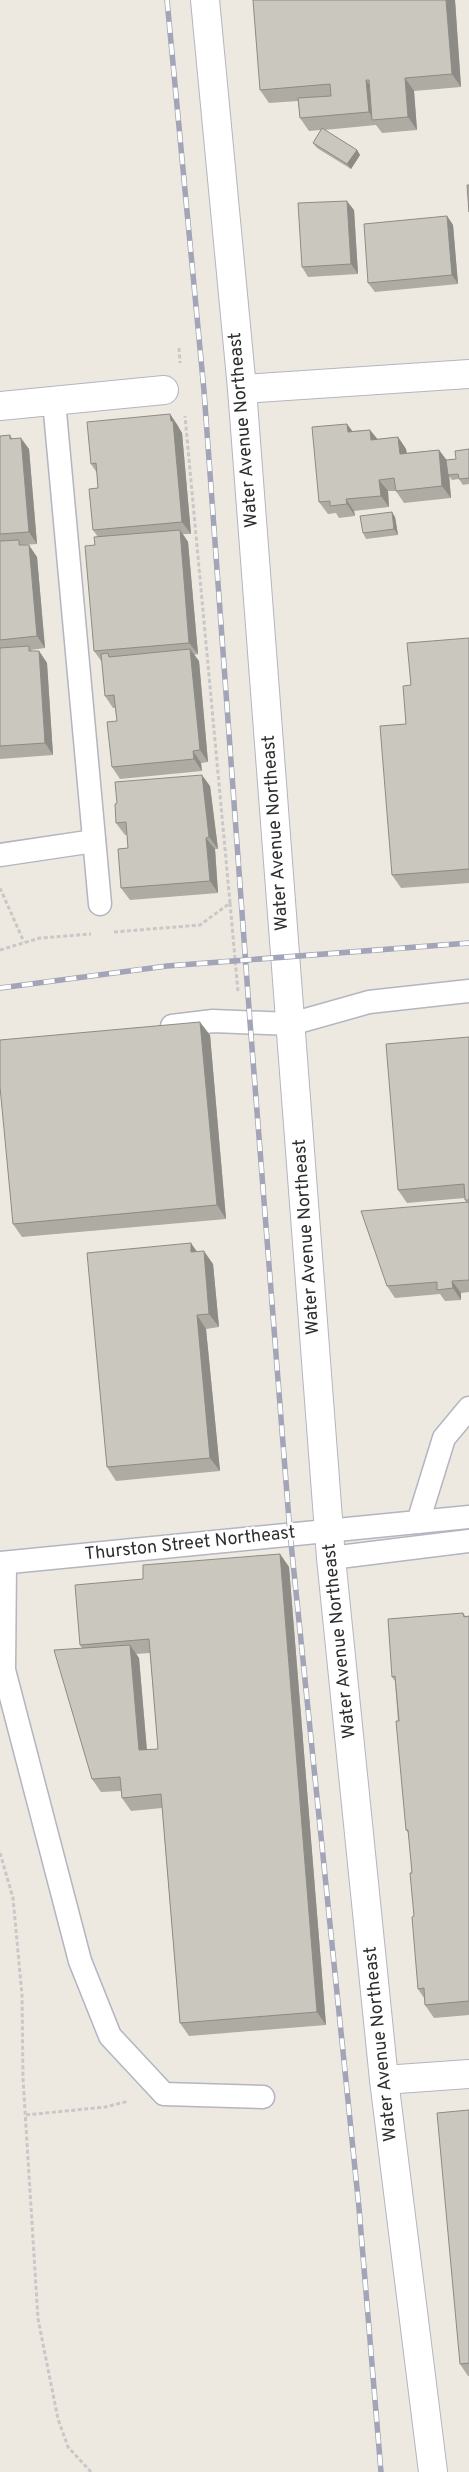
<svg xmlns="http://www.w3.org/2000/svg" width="469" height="2472" viewBox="0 0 469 2472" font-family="Overpass,sans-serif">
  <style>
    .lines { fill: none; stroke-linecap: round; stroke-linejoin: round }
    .lane-casing { stroke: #b3b5c0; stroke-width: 25 }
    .street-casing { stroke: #b3b5c0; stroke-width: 30 }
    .path { stroke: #c8c8c8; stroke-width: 3; stroke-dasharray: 4 2.5; stroke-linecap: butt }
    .lane { stroke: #fff; stroke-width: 22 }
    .street { stroke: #fff; stroke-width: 28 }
    .rail-casing { stroke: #a2a4b7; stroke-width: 5.5 }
    .rail { stroke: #fff; stroke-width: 4; stroke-dasharray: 11; stroke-linecap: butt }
    .wall { fill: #aeaba3; fill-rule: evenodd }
    .shaded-wall { fill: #8d8b85 }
    .building { fill: #cac7be; stroke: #8d8b85 }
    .labels { text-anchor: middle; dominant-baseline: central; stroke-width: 5; stroke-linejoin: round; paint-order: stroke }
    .street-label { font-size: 18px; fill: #2d2d2d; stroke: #fff }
  </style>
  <rect width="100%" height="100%" fill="#eee9e0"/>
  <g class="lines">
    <g class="lane-casing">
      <g id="lane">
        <path d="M54,401L100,904"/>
        <path d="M0,855L94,841"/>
        <path d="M172,1026L213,1021L291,1024L369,1002L469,991"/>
        <path d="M418,1522L444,1438L469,1408"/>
        <path d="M331,1558L469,1541"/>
        <path d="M0,1563L469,1517"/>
        <path d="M5,1563L4,1670L80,1961L110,2036L164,2094L263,2097"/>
      </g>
    </g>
    <g class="street-casing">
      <g id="street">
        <path d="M205,0L242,389L331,1558L384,2080L433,2472"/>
        <path d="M242,389L469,374"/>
        <path d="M0,406L164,390"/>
        <path d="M384,2080L469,2074"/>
      </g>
    </g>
    <g class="path">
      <path d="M179,348L180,363"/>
      <path d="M0,888L24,942"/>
      <path d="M230,903L238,992"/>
      <path d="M114,932L200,925L230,903L185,416"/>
      <path d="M0,950L40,938L91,934"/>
      <path d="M0,1853L13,1898L22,1995L23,2079L38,2319L58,2419L68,2447L91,2472"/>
      <path d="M26,2115L105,2107L129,2101"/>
    </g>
    <use href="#lane" class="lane"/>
    <use href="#street" class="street"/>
    <g class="rail-casing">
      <g id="rail">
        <path d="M167,0L204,391L250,1022L290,1533L359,2208L381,2472"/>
        <path d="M0,988L167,966L469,943"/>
      </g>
    </g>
    <use href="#rail" class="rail"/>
  </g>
  <g class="wall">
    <path d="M455,0L461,87L414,91L417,130L382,133L376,125L324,130L357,150L360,155L351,169L317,148L313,143L321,130L309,131L300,118L298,101L269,103L260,90Z"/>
    <path d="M354,210L358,274L308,277L302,267Z"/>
    <path d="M447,216L453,225L458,284L375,292L368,283Z"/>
    <path d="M170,414L178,426L179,428L182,433L191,534H183L188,542L198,654L194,655L199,661L208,762L201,763L202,771L120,779L112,767L117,721L115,708H113L105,696L102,662L94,651L95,545L98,537L93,530L98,488L97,473L91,464Z"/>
    <path d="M347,424L352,431L370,430L377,439L398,437L406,449L407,453L439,450L446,460L456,459L469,449V484L463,485L459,479L452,480L449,476L451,498L404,503L396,491H388L389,507L354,511L355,516L339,518L336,513L328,514L319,502Z"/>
    <path d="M10,435L12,438L29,449L37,544L23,545L37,557L45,648L31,650L32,651H39L47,663L53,755L0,759V436Z"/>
    <path d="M395,517L398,535L366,539L363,533Z"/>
    <path d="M469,638V883L401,888L392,875L406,724L411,685Z"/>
    <path d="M210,786L218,849H215L218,893L130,900L121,888L128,848L127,835H125L116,823Z"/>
    <path d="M210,1035L226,1219L22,1237L13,1224Z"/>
    <path d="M469,1037V1292L461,1293V1300L445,1301L440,1294L395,1298L387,1286L466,1202L465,1198L407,1203L398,1190Z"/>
    <path d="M196,1251L213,1264L219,1327L206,1329L220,1471L116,1481L107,1467Z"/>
    <path d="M280,1554L289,1567L326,2025L189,2036L180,2023L162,1808L131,1811L122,1798L121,1791L101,1792L92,1779L82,1648L80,1645L143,1579ZM150,1653L158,1749L147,1750L139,1658L136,1654Z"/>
    <path d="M463,1613L466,1617L469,1616V2015L434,2018L425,2005L424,1998L418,1989L412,1873L409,1834L406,1830L395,1681L392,1677Z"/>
    <path d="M469,2110V2376H468L460,2364Z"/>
  </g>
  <g class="shaded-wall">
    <path d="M446,0H455L461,87L452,74Z"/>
    <path d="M405,78L414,91L417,130L408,117Z"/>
    <path d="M366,80L375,94L374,120L369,112Z"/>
    <path d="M357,150L360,155L351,169L347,164Z"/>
    <path d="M347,201L354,210L358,274L351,264Z"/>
    <path d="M447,216L453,225L458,284L452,275Z"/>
    <path d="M170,414L178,426L179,428L182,433L191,534L182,522Z"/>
    <path d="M347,424L356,436L348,432Z"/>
    <path d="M370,430L379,441L371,440Z"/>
    <path d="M398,437L406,449L408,466L400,454Z"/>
    <path d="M21,438L29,449L37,544L29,532Z"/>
    <path d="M439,450L448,462L451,498L442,486Z"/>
    <path d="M379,480L388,491L389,507L381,496Z"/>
    <path d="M346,499L354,511L355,516L347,504Z"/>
    <path d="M392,512L395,517L398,535L394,529Z"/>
    <path d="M180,530L188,542L198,654L189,643Z"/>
    <path d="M29,545L37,557L45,648L37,636Z"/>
    <path d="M190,649L199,661L208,762L200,750Z"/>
    <path d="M39,651L47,663L53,755L45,743Z"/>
    <path d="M193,751L201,763L202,771L194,759Z"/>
    <path d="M202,775L210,786L218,849L209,837Z"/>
    <path d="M206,838L215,849L218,893L210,881Z"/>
    <path d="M200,1022L210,1035L226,1219L217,1205Z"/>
    <path d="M191,1243L200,1256L191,1252Z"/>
    <path d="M204,1251L213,1264L219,1327L209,1314Z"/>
    <path d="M452,1281L461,1293V1300L453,1288Z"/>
    <path d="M197,1315L206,1329L220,1471L210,1458Z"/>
    <path d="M280,1554L289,1567L326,2025L317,2012Z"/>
    <path d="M130,1645L139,1658L148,1764L139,1750Z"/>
  </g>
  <g class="building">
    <path d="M253,0H446L452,74L405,78L408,117L372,120L369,80H366L369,112L300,118L298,98L331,96L330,84L260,90Z"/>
    <path d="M322,128L357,150L347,164L313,143Z"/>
    <path d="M467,185H469V212Z"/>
    <path d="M347,201L351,264L302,267L298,203Z"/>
    <path d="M447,216L452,275L368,283L364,224Z"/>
    <path d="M170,414L171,421H173L182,522L93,530L89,489L98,488L96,463L91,464L87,422Z"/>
    <path d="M347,424L348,432L370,430L371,440L398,437L400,454L439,450L442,486L396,491L394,478L379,480L381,496L346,499L347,504L330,506V501L319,502L312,427Z"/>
    <path d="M10,435V439L21,438L29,532L0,534V436Z"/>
    <path d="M469,449V478L459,479L458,474L448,475L446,460L456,459L455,451Z"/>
    <path d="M392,512L394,529L363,533L360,516Z"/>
    <path d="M180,530L189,643L94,651L85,546L95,545L94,537Z"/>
    <path d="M19,540V545H29L37,636L0,640V541Z"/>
    <path d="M469,638V869L392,875L380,726L406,724L403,686L411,685L407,643Z"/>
    <path d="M29,646V651H39L45,743L0,746V648Z"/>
    <path d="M190,649L200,750L193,751L194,759L112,767L107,722L117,721L114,695L105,696L101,654L108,653L109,657Z"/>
    <path d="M202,775L209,837L206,838L210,881L121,888L118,849L128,848L126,822L116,823L115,804L117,803L115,782Z"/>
    <path d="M200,1022L217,1205L13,1224L0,1087V1040Z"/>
    <path d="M469,1037V1200H465L464,1184L398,1190L386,1044Z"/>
    <path d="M469,1202V1280L452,1281L453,1288L437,1290V1282L387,1286L361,1211Z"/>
    <path d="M191,1243V1252L204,1251L209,1314L197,1315L210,1458L107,1467L87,1253Z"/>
    <path d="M280,1554L317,2012L180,2023L161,1794L122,1798L120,1777L92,1779L54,1650L130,1645L139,1750L158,1749L149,1639L80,1645L75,1585L143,1579V1565Z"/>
    <path d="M463,1613L464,1617L469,1616V2001L425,2005L424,1988L418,1989L412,1917L414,1916L410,1873H412L408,1830H406L396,1721H399L395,1676L392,1677L388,1619Z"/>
    <path d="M469,2110V2363L460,2364L437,2113Z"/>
  </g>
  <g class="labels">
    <g class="street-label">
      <text transform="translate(244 430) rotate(-95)">Water Avenue Northeast</text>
      <text transform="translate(276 833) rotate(-94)">Water Avenue Northeast</text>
      <text transform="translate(307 1237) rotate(-94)">Water Avenue Northeast</text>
      <text transform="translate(190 1544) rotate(-6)">Thurston Street Northeast</text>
      <text transform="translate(340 1641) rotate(-96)">Water Avenue Northeast</text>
      <text transform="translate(381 2044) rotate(-96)">Water Avenue Northeast</text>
    </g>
  </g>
</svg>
